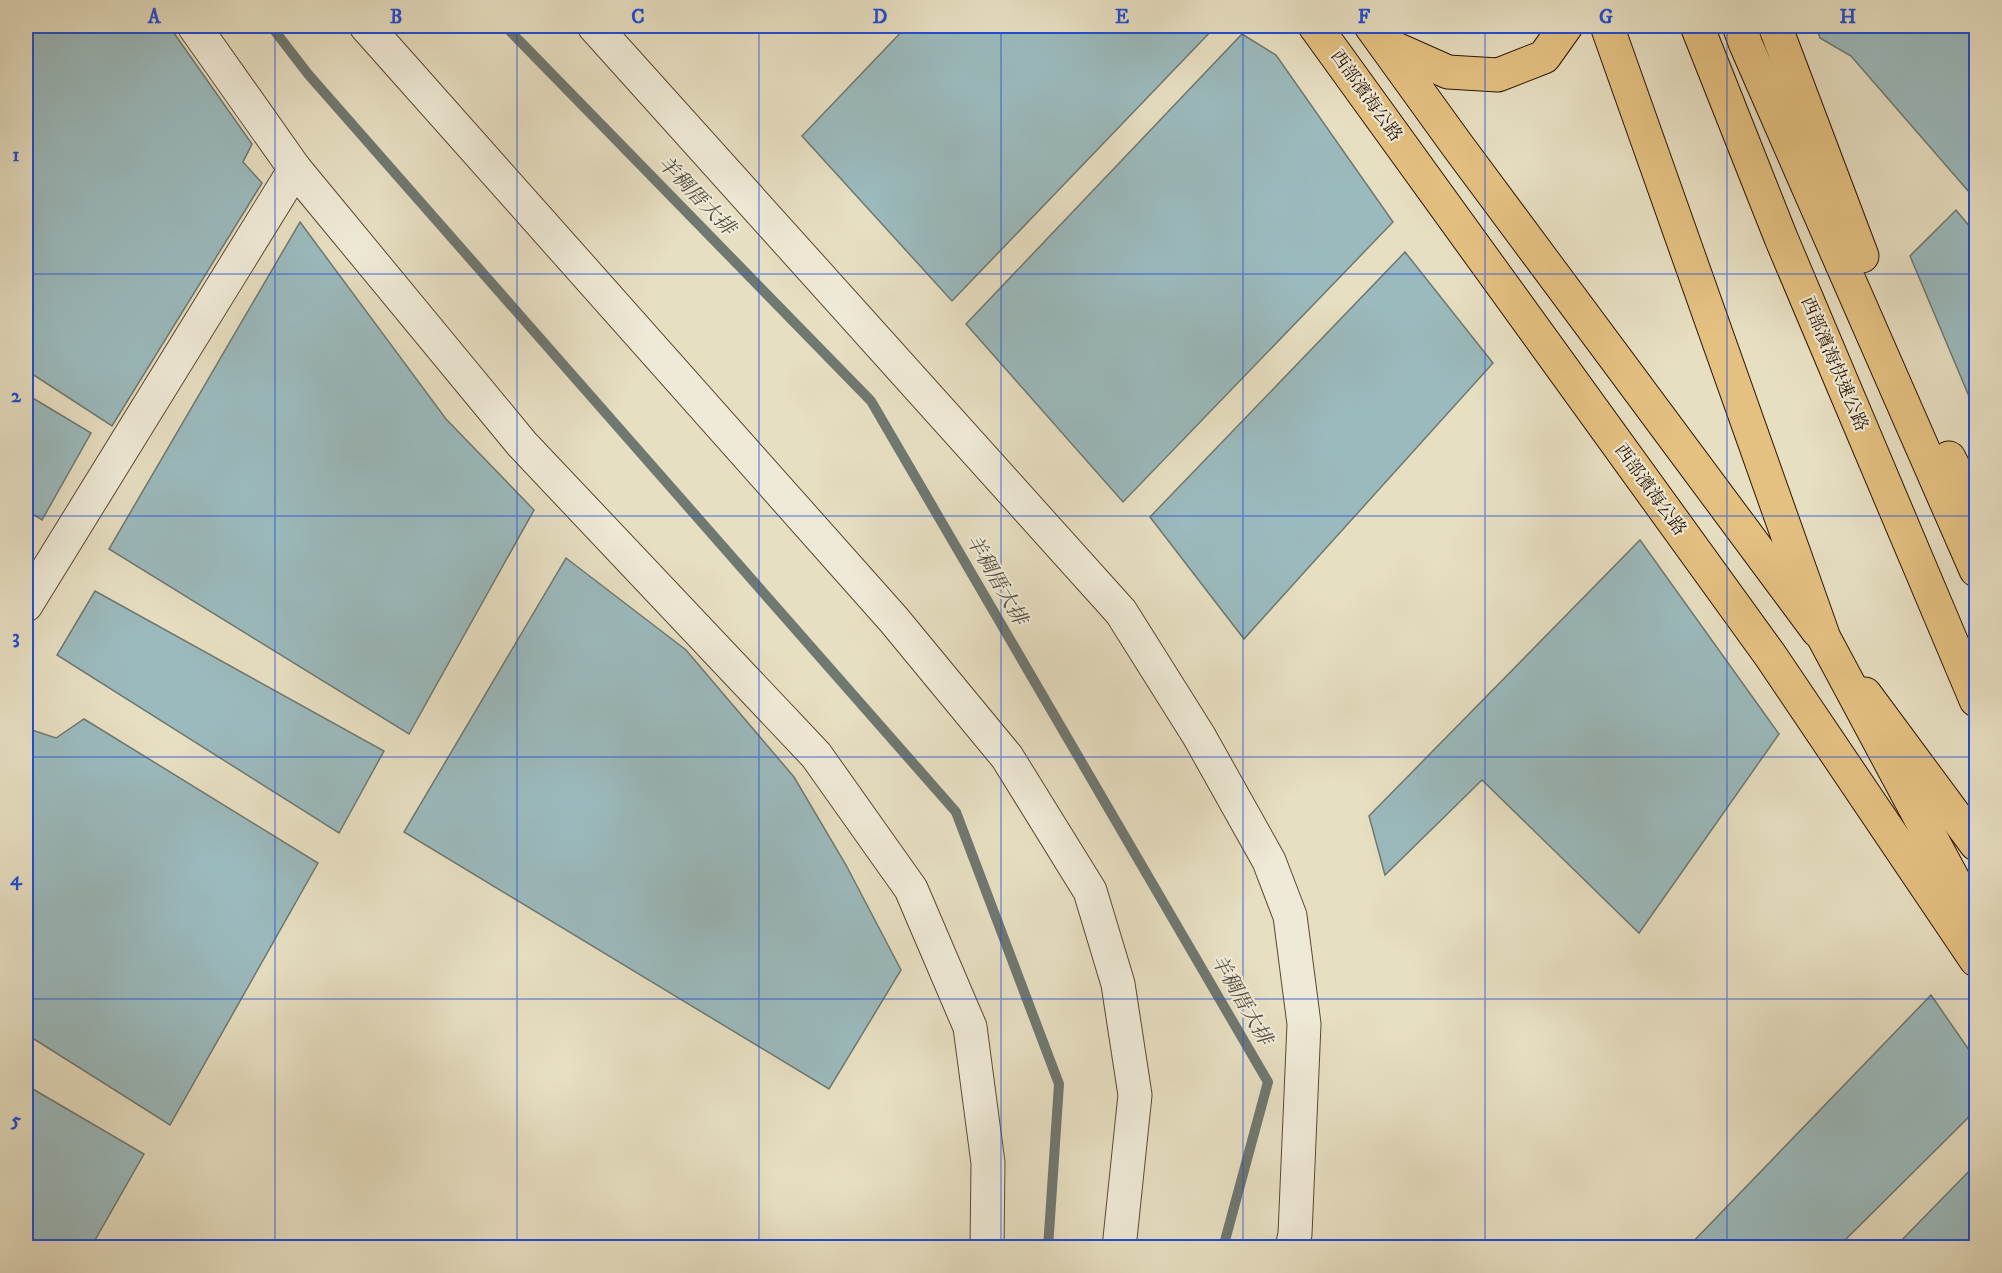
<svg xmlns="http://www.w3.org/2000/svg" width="2002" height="1273" viewBox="0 0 2002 1273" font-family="'IM FELL DW Pica','Noto Serif TC',serif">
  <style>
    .water { fill: #9bbabd; stroke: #6f7871; stroke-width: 1.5 }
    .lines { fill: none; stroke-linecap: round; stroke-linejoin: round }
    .stream { stroke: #6f7871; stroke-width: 10 }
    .minor-casing { stroke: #5b4730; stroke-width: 35 }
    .major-casing { stroke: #2c1400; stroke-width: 35 }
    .highway-casing { stroke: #2c1400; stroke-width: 35 }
    .minor { stroke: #efead7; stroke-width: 33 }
    .major { stroke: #e4c081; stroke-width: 33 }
    .highway { stroke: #e4c081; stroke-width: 33 }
    .grid { fill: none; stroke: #1d4ed8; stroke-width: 1.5; stroke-opacity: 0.55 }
    .labels { text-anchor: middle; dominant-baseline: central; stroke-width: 4.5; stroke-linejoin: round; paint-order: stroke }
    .street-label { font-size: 18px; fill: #2c1400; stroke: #efead7 }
    .water-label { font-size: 20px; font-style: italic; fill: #534e42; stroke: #efead7 }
    .neatline { fill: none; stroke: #1d4ed8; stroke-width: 2 }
    .grid-label { font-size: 20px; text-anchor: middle; font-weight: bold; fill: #1d4ed8 }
  </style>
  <rect width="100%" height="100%" fill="#e7dfc2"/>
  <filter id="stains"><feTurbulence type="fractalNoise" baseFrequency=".00333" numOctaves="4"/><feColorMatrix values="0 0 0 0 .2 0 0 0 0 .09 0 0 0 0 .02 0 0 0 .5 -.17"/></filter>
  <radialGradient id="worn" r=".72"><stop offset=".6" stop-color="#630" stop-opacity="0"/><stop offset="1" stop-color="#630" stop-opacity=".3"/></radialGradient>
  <g class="water">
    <path d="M26,26H169L252,144L243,162L262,183L112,426L26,370Z"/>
    <path d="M907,26H1216L952,301L802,136Z"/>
    <path d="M1816,26H1976V200L1851,56L1820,38Z"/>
    <path d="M1242,34L1276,55L1393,222L1123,502L966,324Z"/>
    <path d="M1956,210L1976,234V413L1910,256Z"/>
    <path d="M300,222L446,419L534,510L409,734L109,549Z"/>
    <path d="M1405,252L1493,363L1244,639L1150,517Z"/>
    <path d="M26,394L91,433L42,520L26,510Z"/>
    <path d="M1640,540L1779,734L1639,933L1482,780L1385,875L1369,816Z"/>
    <path d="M566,558L686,650L794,777L846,865L901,970L829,1089L404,832Z"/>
    <path d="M95,591L384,751L339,833L57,655Z"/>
    <path d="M84,719L318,863L170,1125L26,1034V728L56,738Z"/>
    <path d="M1931,995L1976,1060V1110L1838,1247H1688Z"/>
    <path d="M26,1085L144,1154L91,1247H26Z"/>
    <path d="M1976,1164V1247H1895Z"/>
  </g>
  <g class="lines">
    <g class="stream">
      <path d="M271,26L308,74L956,812L1059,1084L1048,1248"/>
      <path d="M505,26L871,401L1268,1082L1223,1248"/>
    </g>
    <g class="minor-casing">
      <g id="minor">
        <path d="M194,26L295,169L522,444L816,755L911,889L970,1027L988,1163L987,1248"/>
        <path d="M366,26L894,620L1007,757L1090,891L1118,984L1135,1095L1119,1248"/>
        <path d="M594,26L1121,612L1199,736L1269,861L1290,916L1304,1024L1295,1234L1292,1248"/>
        <path d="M26,605L295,169"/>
      </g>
    </g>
    <g class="major-casing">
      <g id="major">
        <path d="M1315,26L1770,655L1976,960"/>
        <path d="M1371,26L1457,145L1818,631"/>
        <path d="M1865,694L1976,844"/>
      </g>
    </g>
    <g class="highway-casing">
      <g id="highway">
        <path d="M1607,26L1824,638L1976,922"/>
        <path d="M1697,26L1781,238L1976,700"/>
        <path d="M1739,26L1746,45L1976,570"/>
        <path d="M1775,26L1862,256"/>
        <path d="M1385,44L1448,72L1498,75L1544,57L1566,26"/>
        <path d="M1949,458L1976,512"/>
      </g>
    </g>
    <use href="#minor" class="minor"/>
    <use href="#major" class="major"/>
    <use href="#highway" class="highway"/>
  </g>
  <path class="grid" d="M275,26V1248M517,26V1248M759,26V1248M1001,26V1248M1243,26V1248M1485,26V1248M1727,26V1248M26,274H1976M26,516H1976M26,757H1976M26,999H1976"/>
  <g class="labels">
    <g class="street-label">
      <text transform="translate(1366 96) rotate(54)">西部濱海公路</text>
      <text transform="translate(1834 364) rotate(67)">西部濱海快速公路</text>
      <text transform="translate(1650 490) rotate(54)">西部濱海公路</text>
    </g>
    <g class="water-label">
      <text transform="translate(696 196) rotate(46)">羊稠厝大排</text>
      <text transform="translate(996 580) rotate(60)">羊稠厝大排</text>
      <text transform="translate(1241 1000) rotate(60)">羊稠厝大排</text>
    </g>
  </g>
  <rect width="2002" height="1273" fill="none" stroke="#e7dfc2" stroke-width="66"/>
  <rect x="33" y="33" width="1936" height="1207" class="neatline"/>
  <g class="grid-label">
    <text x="154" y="23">A</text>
    <text x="396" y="23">B</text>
    <text x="638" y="23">C</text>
    <text x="880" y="23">D</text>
    <text x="1122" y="23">E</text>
    <text x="1364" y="23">F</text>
    <text x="1606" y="23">G</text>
    <text x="1848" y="23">H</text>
    <text x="16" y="161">1</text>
    <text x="16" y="402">2</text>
    <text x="16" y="643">3</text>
    <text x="16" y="885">4</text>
    <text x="16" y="1126">5</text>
  </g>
  <rect width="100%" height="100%" filter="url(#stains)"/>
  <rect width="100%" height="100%" fill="url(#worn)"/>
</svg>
